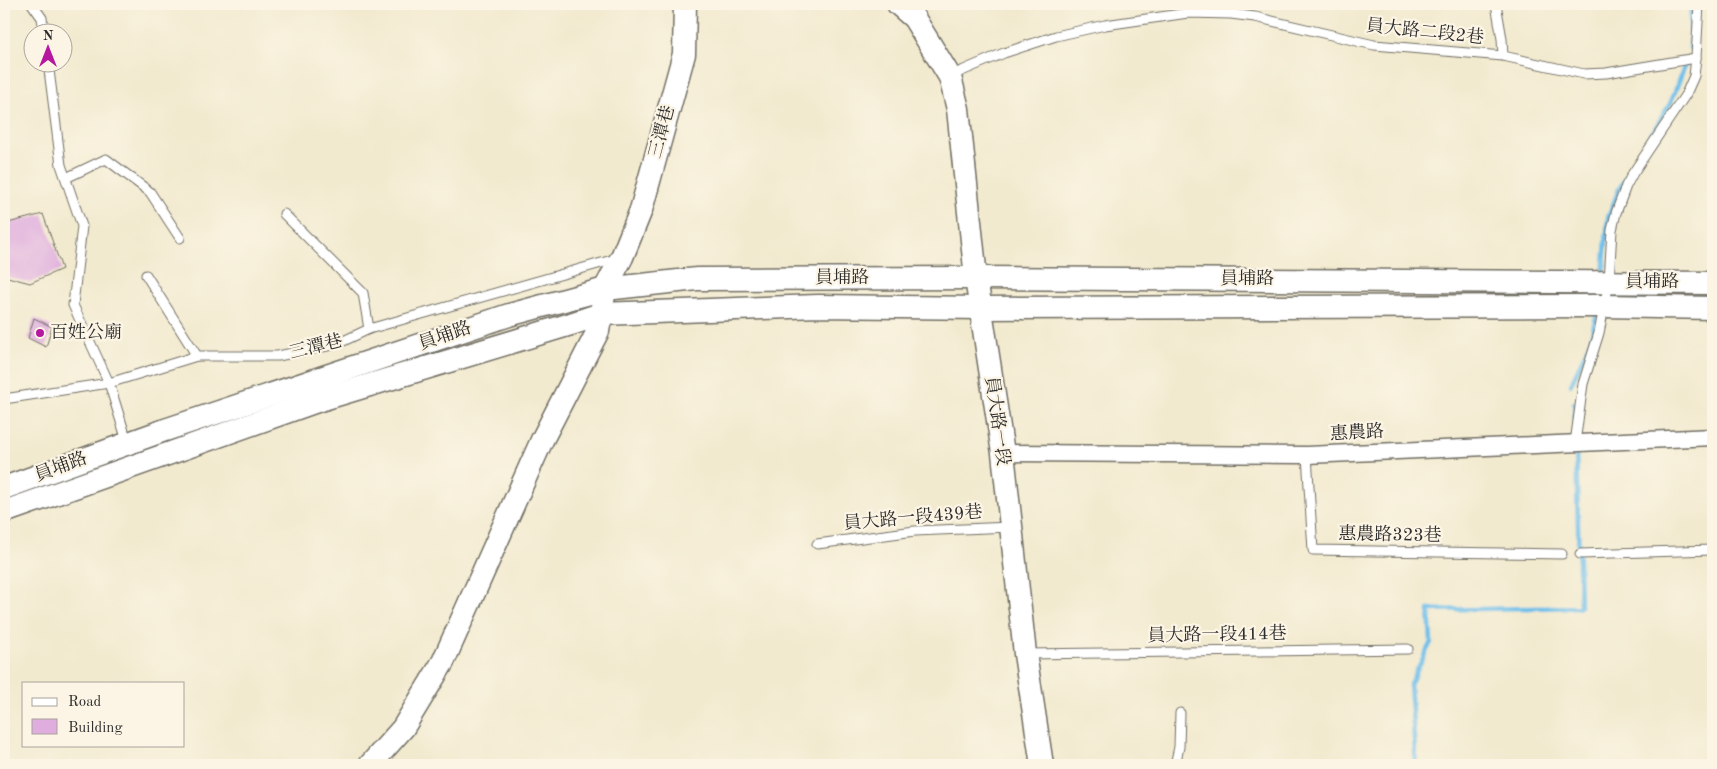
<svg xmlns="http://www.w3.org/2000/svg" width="1717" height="769" viewBox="0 0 1717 769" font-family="'Old Standard TT','Noto Serif TC',serif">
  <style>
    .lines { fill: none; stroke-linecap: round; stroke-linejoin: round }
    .stream { stroke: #71c0eb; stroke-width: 4.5 }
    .building { fill: #dfadde }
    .lane-casing { stroke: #716e64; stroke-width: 11 }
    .street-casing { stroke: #716e64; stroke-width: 19 }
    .secondary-casing { stroke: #716e64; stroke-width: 25 }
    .lane { stroke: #fff; stroke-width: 9 }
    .street { stroke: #fff; stroke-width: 16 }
    .secondary { stroke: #fff; stroke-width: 22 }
    .poi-dot { fill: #b5179e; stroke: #fcf5e5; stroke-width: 2 }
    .labels { text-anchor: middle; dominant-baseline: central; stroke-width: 4.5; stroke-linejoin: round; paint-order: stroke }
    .street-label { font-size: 18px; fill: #2b2b2b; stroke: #fcf5e5 }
    .poi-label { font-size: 18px; fill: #2b2b2b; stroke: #fcf5e5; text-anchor: start }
  </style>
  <rect width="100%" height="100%" fill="#fcf5e5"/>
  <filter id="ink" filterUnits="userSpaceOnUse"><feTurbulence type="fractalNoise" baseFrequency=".02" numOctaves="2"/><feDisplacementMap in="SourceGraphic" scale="10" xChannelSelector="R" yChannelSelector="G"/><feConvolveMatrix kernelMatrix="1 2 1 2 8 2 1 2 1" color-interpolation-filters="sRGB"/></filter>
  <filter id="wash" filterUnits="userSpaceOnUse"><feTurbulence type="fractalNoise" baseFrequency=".0096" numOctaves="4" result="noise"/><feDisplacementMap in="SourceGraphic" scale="20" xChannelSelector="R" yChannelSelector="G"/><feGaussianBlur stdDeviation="1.12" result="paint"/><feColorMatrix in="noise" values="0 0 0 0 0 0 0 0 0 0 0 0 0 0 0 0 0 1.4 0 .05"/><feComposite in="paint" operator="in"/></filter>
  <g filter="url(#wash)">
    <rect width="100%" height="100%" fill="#f2eacf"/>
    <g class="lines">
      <g class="stream">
        <path d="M1690,48L1691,4"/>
        <path d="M1632,166L1671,102L1685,65"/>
        <path d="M1603,276L1608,218L1619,189L1627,175"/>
        <path d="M1571,384L1590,343L1597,313"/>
        <path d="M1574,403L1575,420"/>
        <path d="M1416,765L1410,684L1431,642L1429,610L1580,607L1576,445"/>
      </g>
    </g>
    <g id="blocks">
      <g class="building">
        <path d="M43,214L62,269L30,283L4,276V224Z"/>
        <path d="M34,318L52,327L46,347L28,338Z"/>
      </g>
    </g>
  </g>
  <g filter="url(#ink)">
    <use href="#blocks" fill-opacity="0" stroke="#716e64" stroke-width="1"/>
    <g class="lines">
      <g class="lane-casing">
        <g id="lane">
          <path d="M32,4L42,18L44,32"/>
          <path d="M1496,4L1502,39L1503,56"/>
          <path d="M48,62L61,165L82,226L73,305L109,383L128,444"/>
          <path d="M950,76L1004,53L1056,36L1105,25L1188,13L1231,14L1255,17L1374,45L1503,56L1584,74L1606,73L1696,58"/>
          <path d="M66,178L106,159L150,192L180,238"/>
          <path d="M284,214L363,293L369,329"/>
          <path d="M146,275L197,356"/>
          <path d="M4,399L109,383L197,356H278L337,344L369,329L619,258"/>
          <path d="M1575,443L1583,384L1599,333L1609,282L1612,230L1616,213L1626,186L1633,173L1686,94L1694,76L1696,58L1699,4"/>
          <path d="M1307,455L1313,550L1562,554"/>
          <path d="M817,544L915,531L1011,527"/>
          <path d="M1580,554L1713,550"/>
          <path d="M1026,654L1408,649"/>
          <path d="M1175,765L1179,747L1180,713"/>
        </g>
      </g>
      <g class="street-casing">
        <path id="street" d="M1003,453L1307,455L1713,437"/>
      </g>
      <g class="secondary-casing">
        <g id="secondary">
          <path d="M898,4L914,18L950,77L958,109L976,278L1003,453L1025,654L1042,765"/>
          <path d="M4,488L165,430L509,315L605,289L697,279L976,278L1713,283"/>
          <path d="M4,512L320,400L571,324L601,314L818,306L981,308L1603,306L1713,308"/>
          <path d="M370,765L403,728L443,662L542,440L598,331L605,289L622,257L641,210L684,54L685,4"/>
        </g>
      </g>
      <use href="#lane" class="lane"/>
      <use href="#street" class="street"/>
      <use href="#secondary" class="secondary"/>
    </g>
  </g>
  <circle class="poi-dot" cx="40" cy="333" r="5"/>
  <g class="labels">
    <g class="street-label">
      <text transform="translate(1425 32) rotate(6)">員大路二段2巷</text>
      <text transform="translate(662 132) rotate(-75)">三潭巷</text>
      <text x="842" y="278">員埔路</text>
      <text x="1247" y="279">員埔路</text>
      <text x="1652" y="282">員埔路</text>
      <text transform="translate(445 336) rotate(-19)">員埔路</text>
      <text transform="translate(316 347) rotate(-14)">三潭巷</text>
      <text transform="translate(997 421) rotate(82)">員大路一段</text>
      <text transform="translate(1357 433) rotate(-3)">惠農路</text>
      <text transform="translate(61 467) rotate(-20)">員埔路</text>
      <text transform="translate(913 518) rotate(-5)">員大路一段439巷</text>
      <text transform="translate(1390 535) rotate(1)">惠農路323巷</text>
      <text transform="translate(1217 635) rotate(-1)">員大路一段414巷</text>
    </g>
    <g class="poi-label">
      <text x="50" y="333">百姓公廟</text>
    </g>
  </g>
  <rect width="1717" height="769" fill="none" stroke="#fcf5e5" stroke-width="20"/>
  <rect x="22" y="682" width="162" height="65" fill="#fcf5e5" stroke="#a8a49b"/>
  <rect x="32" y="698" width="25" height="8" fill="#ffffff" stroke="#a8a49b"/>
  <text x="68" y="706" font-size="15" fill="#2b2b2b">Road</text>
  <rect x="32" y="719" width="25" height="15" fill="#dfadde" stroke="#a8a49b"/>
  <text x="68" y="732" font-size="15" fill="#2b2b2b">Building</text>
  <g transform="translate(48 48)"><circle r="24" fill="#fcf5e5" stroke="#a8a49b"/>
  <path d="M0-4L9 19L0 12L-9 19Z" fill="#b5179e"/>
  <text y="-8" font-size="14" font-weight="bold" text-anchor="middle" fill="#2b2b2b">N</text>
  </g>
</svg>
